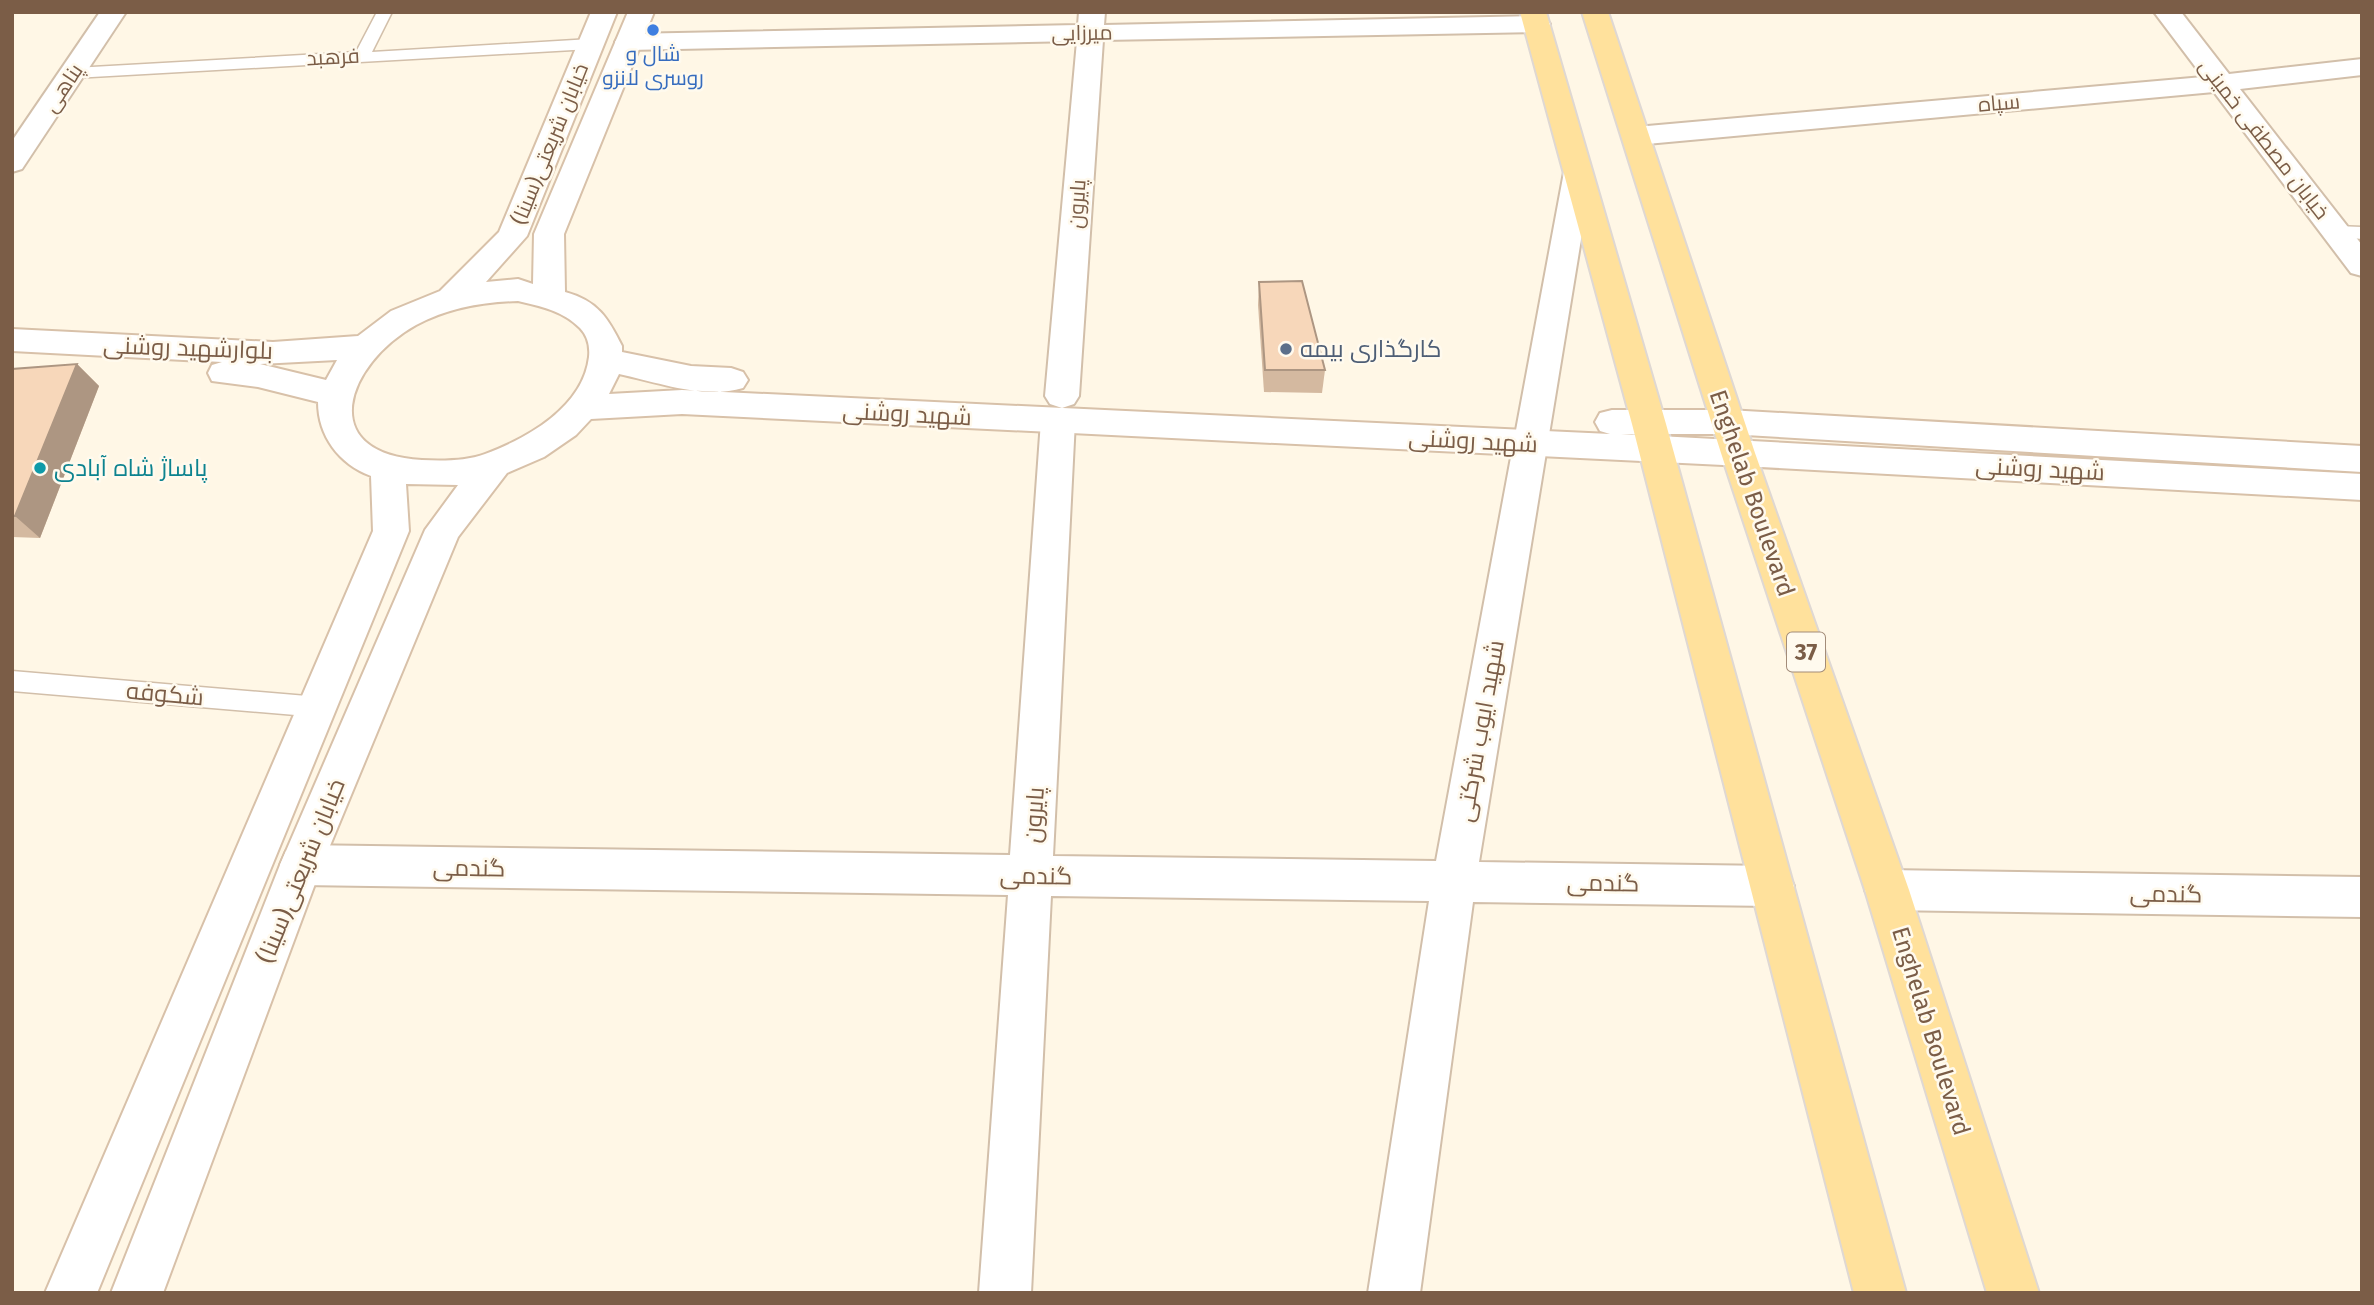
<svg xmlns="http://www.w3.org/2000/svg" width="2374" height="1305" viewBox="0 0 2374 1305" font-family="'Fira Sans',Cairo,sans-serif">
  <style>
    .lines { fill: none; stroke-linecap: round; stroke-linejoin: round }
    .lane-casing { stroke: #d2bfaa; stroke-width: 3 }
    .street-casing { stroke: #d2bfaa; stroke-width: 4 }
    .secondary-casing { stroke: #d8c1a9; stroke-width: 4 }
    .primary-casing { stroke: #dfd8d3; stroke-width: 4 }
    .lane { fill: #fff; fill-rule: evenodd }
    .street { fill: #fff; fill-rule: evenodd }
    .secondary { fill: #fff; fill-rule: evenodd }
    .primary { fill: #ffe19c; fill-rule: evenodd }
    .wall { fill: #d4b9a0 }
    .shaded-wall { fill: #ad9682 }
    .building { fill: #f7d7ba; stroke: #ad9682; stroke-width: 2 }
    .shop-dot { fill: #3f7fe0; stroke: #fffaee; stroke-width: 2.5 }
    .service-dot { fill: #5c6f8a; stroke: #fffaee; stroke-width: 2.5 }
    .culture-dot { fill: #0f9aa8; stroke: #fffaee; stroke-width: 2.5 }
    .labels { text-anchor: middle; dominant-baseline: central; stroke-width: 5; stroke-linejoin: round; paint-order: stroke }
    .far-street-label { font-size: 21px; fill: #7b5d47; stroke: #fffaee }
    .far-shop-label { font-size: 21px; fill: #366cbe; stroke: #fffaee }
    .shield { fill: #fffaee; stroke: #a38c79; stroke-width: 2 }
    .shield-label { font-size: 23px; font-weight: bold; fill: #7b5d47 }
    .street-label { font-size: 24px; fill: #7b5d47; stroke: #fffaee }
    .service-label { font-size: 24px; fill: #4e5e75; stroke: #fffaee; text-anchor: start }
    .culture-label { font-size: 24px; fill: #0d838f; stroke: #fffaee; text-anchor: start }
  </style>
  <rect width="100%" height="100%" fill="#fff7e6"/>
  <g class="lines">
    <g class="lane-casing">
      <g id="lane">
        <path d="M377,12H392L372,52L591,39L599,44L591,49L74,78L66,73L74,68L356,52Z"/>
        <path d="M2336,226L2362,227V239L2330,236L2327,232Z"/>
        <path d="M12,671L319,697L327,700L331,707L327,714L319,717L12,691Z"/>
      </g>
    </g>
    <g class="street-casing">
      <g id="street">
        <path d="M100,12H126L22,169L12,172V141Z"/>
        <path d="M1079,12H1105L1104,25L1537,16L1546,18L1550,24L1546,30L1537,32L1103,40L1079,396L1074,404L1062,408L1050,404L1045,396L1077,41L628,50L619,48L615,42L619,36L628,34L1078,25Z"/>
        <path d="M2154,12H2181L2229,74L2362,59V75L2240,89L2362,245V276L2351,273L2214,92L1636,145L1626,142L1622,136L1626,130L1636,127L2203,77Z"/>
        <path d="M1578,163L1588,166L1592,172L1479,862L1772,866L1787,872L1794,886L1787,900L1772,906L1473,902L1420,1293H1368L1429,901L1051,896L1031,1293H979L1008,895L301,885L286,879L280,865L286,851L301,845L1010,855L1041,421L1046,412L1058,409L1070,412L1075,421L1053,856L1436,861L1564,172L1568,166Z"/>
        <path d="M1887,870L2362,877V917L1887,910L1872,904L1865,890L1872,876Z"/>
      </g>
    </g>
    <g class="secondary-casing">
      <path id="secondary" d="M591,12H617L527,236L486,282L518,279L533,284L534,234L628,12H654L564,234L565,292C598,301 608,318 622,346V352L691,366L731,368L743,372L748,380L743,388C704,400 657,382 619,374L609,394L682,390L1610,434L1600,431L1595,422L1600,413L1612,410H1728L2362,446V472L1728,434H1621L2362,474V500L1723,465L682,414L591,419L576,435L544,457L507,473L458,537L322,865L163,1293H111L280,865L425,530L458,485L406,484L409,531L97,1293H45L373,531L371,476C339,464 318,436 318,402L258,387L212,381L208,373L212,365L222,362L12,351V329L273,342L358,336L391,311L440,291L499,232ZM518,301C540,306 563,311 580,328C588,336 590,347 589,357C583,407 528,438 485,454C466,461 443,461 422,460C314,454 346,364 416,325C448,308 482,302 518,301ZM337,360L326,380L260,364Z"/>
    </g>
    <g class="primary-casing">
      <g id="primary">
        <path d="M1520,12H1546L1666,424L1906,1293H1854L1632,424Z"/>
        <path d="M1582,12H1608L1755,453L1909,890L2039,1293H1987L1865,890L1721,453Z"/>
      </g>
    </g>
    <use href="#lane" class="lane"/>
    <use href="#street" class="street"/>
    <use href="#secondary" class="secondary"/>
    <use href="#primary" class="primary"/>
  </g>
  <g class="wall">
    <path d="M1259,282L1325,370L1322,393L1264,392L1258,305Z"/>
    <path d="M77,364L99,386L40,538L12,537V369Z"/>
  </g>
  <path class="shaded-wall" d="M77,364L99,386L40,538L15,516Z"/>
  <g class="building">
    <path d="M1302,281L1325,370H1265L1259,282Z"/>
    <path d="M77,364L15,516H12V369Z"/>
  </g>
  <circle class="shop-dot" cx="653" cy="30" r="7"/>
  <circle class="service-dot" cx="1286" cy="349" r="7"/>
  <circle class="culture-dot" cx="40" cy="468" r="7"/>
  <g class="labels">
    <g class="far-street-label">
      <text transform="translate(1082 33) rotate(-1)">میرزایی</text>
      <text transform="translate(333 57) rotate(-3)">فرهبد</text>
      <text transform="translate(63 88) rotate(-56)">پناهی</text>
      <text transform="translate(1999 103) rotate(-5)">سپاه</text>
      <text transform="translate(2264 139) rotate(52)">خیابان مصطفی خمینی</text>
      <text transform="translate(550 144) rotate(-68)">خیابان شریعتی(سینا)</text>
      <text transform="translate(1077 204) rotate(-86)">پایرون</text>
    </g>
    <g class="far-shop-label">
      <text x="653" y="54">شال و<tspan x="653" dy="24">روسری لانزو</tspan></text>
    </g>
    <rect class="shield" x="1787" y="632.5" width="38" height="39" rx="5"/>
    <g class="shield-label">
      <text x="1806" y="652">37</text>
    </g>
    <g class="street-label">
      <text transform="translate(188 348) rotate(2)">بلوارشهید روشنی</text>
      <text transform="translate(907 414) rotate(3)">شهید روشنی</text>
      <text transform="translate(1473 441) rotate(3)">شهید روشنی</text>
      <text transform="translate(2040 469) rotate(3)">شهید روشنی</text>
      <text transform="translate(1752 493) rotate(71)">Enghelab Boulevard</text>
      <text transform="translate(165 694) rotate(5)">شکوفه</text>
      <text transform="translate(1480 731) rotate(-80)">شهید ایوب شرکتی</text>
      <text transform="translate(1034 815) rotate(-86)">پایرون</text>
      <text transform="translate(469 868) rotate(1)">گندمی</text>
      <text transform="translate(301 871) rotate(-68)">خیابان شریعتی(سینا)</text>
      <text transform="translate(1036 876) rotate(1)">گندمی</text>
      <text transform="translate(1603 883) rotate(1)">گندمی</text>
      <text transform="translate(2166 894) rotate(1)">گندمی</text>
      <text transform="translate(1931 1031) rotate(73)">Enghelab Boulevard</text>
    </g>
    <g class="service-label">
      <text x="1300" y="349">کارگذاری بیمه</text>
    </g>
    <g class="culture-label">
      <text x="54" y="468">پاساژ شاه آبادی</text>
    </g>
  </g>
  <rect width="2374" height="1305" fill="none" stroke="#7b5d47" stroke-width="28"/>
</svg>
